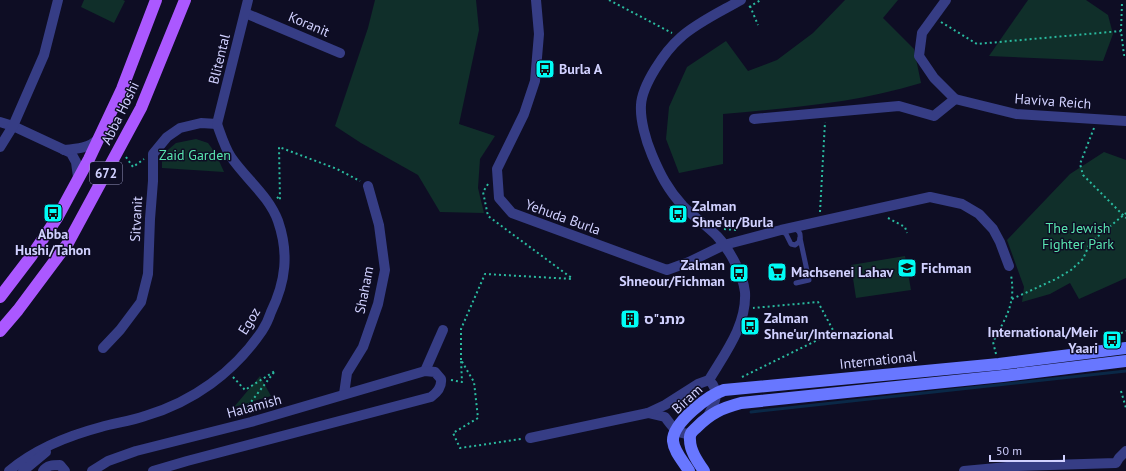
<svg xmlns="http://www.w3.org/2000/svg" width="1126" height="471" viewBox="0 0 1126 471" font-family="'PT Sans','Noto Sans Hebrew',sans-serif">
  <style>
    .green { fill: #102f2a }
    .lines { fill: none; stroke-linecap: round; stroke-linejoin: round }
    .stream { stroke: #0a2847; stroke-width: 3 }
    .path { stroke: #2aba9f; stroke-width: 2; stroke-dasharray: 2 3; stroke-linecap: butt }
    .lane { stroke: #363d85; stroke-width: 5 }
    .street { stroke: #363d85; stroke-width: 10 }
    .secondary { stroke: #6877ff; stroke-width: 12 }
    .primary { stroke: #ab58ff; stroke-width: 12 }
    .labels { text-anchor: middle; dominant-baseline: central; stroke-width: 3; stroke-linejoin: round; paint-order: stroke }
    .shield { fill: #0e0d24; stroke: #9696bd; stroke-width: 1 }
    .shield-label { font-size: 13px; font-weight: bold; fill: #d1d1ff }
    .street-label { font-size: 14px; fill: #d1d1ff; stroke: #0e0d24 }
    .poi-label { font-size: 14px; font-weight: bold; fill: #d1d1ff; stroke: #0e0d24; text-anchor: start }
    .park-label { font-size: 14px; fill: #58e4af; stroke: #0e0d24 }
  </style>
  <rect width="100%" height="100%" fill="#0e0d24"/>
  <g class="green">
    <path d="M84,0H123L125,1L114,23L81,7Z"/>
    <path d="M375,0H476L479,30L459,124L495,136L480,159L478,188L484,213L440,212L418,175L361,143L335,126L368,28Z"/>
    <path d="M845,0H898L883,18L914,49L921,83C857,103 789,108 723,114V164L679,173L666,139L669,107L687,67L726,41L748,71L777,60L813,33Z"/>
    <path d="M1028,0H1086L1108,15L1113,34L1103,61L989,56Z"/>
    <path d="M196,139L208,143L216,154L224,172L162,168V155L176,143Z"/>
    <path d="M1104,152L1126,160V278L1079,299L1070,283L1050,294L1022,302L1024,287L1007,240L1070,174Z"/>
    <path d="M905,256L911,290L856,298L851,265Z"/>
    <path d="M260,376L271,396L234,407Z"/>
  </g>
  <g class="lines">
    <path class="stream" d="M751,412L1126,371"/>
    <g class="path">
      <path d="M609,0L672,33"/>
      <path d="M750,6L758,25"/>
      <path d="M749,7L761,0"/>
      <path d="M941,22L977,44L1121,31L1124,55H1126"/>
      <path d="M1121,31L1122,3"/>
      <path d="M1094,128L1080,164L1083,175L1126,218"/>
      <path d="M126,157L133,167L144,159"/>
      <path d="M488,184L483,192L488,216L573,279"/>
      <path d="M277,197L280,200L279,147L337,169L360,181"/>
      <path d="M820,212L825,122"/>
      <path d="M888,218L905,227L907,233"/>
      <path d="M724,229L737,230"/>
      <path d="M1012,299L1056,279L1071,270L1083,259L1090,243L1126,213"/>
      <path d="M1110,341V338L1126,331"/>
      <path d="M996,354L993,342C1006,317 1016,304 1011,275"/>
      <path d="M461,360V329L485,274L573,279"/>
      <path d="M233,377L245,390L275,371L244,411L246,414"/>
      <path d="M742,377L834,332L818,302L753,308"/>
      <path d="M451,380L462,382L461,360L474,382L478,418L453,433L460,448L521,439"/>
      <path d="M1121,391L1126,408"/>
    </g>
    <g class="lane">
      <path d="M793,228C798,230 801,232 800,238L809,280L796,283"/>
      <path d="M781,230L786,234L791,244L795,245L799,242L800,238"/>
    </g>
    <g class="street">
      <path d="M536,0L539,34L535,81L524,114L497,169L499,198L512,213L667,270L689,262L724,245L781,230L930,197L962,204L979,214L993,229L1000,242L1009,266"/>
      <path d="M946,0L922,33L919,56L934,78L955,99L1016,114L1126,121"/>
      <path d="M245,13L340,53"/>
      <path d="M754,119L899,106L934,116L955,99"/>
      <path d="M0,122L13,126L71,153L76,162L78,177"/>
      <path d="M217,124L248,0"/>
      <path d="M0,147L13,126L44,55L58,0"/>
      <path d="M64,150C77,149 90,148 99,138"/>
      <path d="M103,348L120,330L141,302L148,274L150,219L153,181V154L167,137L180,128L201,123L217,124"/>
      <path d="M425,371L443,330"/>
      <path d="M709,380C725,353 747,325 745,292C743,274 729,249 717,236C706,225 694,217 683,206C668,190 660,174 652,155C646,141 640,120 641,105C642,85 665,51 680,38C696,23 722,11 741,0"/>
      <path d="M344,394L347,373L363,347L378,304L385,270L379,225L368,186"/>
      <path d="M648,413L665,417C672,426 677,436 691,433"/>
      <path d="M708,416C715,403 721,392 709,380"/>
      <path d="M530,438L648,413L665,405L698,384L709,380"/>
      <path d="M9,471C35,449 67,436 101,427C115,423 131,421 145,416C193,402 234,372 262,331C266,325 269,318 271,312C286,281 289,253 278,221C269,196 246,179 231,157C225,148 221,135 217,124"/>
      <path d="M23,471L46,452"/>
      <path d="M43,471C47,465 53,465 60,465L65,471"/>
      <path d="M92,471L108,461L136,451L251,422L425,371L435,372L441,379C442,387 438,392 431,397L187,461L153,471"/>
      <path d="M964,471L1018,466L1116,463L1119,458L1126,451"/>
    </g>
    <g class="secondary">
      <path d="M689,471C684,462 674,452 673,441C672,423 709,395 724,390L999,364L1126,348"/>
      <path d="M704,471C698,462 690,451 690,440C689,433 693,431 697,427C711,413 722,408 741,403L1003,376L1126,361"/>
    </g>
    <g class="primary">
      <path d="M0,297L32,255L57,218L89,159L122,89L156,0"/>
      <path d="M0,331L18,310L68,243L141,108L185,0"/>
    </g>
  </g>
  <defs>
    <g id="bus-square" transform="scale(1)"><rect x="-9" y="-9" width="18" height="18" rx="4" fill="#00fcf5" stroke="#0e0d24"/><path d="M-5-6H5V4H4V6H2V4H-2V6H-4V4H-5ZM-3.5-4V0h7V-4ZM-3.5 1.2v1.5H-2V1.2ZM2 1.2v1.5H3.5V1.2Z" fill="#111"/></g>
    <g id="school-square" transform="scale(1)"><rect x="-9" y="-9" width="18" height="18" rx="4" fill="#00fcf5" stroke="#0e0d24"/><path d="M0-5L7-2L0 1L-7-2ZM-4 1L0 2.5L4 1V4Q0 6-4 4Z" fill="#111"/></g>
    <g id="supermarket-square" transform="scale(1)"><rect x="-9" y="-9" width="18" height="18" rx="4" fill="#00fcf5" stroke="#0e0d24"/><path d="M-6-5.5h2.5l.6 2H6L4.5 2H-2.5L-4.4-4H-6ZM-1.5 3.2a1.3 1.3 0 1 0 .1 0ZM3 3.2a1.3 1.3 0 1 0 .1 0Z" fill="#111"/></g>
    <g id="building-square" transform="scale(1)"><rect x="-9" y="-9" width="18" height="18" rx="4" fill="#00fcf5" stroke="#0e0d24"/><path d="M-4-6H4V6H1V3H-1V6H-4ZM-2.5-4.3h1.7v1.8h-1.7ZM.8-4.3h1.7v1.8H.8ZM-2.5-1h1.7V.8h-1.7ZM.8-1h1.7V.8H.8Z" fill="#111"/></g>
  </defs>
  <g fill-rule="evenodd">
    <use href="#bus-square" x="545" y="69"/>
    <use href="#bus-square" x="53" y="213"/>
    <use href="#bus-square" x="678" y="214"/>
    <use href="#school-square" x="907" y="268"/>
    <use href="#supermarket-square" x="777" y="272"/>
    <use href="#bus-square" x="739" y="273"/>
    <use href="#building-square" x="630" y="319"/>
    <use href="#bus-square" x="750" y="326"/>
    <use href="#bus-square" x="1112" y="340"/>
  </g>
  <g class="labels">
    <rect class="shield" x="90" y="162" width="32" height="22" rx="3"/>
    <g class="shield-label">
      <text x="106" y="173">672</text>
    </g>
    <g class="street-label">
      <text transform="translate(309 24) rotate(23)">Koranit</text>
      <text transform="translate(219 59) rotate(-76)">Blitental</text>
      <text transform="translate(1053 101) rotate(4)">Haviva Reich</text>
      <text transform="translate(120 113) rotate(-64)">Abba Hoshi</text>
      <text transform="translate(563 217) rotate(20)">Yehuda Burla</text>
      <text transform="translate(136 219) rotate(-87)">Sitvanit</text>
      <text transform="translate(364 290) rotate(-79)">Shaham</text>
      <text transform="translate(249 321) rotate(-58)">Egoz</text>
      <text transform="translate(878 360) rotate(-6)">International</text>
      <text transform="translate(687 399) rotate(-42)">Biram</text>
      <text transform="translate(254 406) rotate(-15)">Halamish</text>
    </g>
    <g class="poi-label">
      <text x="559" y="69">Burla A</text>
      <text x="692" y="206">Zalman<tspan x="692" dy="16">Shne'ur/Burla</tspan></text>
      <text x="53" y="234" text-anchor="middle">Abba<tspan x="53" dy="16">Hushi/Tahon</tspan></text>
      <text x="725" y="265" text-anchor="end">Zalman<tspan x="725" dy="16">Shneour/Fichman</tspan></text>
      <text x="921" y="268">Fichman</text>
      <text x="791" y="272">Machsenei Lahav</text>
      <text x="764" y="318">Zalman<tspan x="764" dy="16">Shne'ur/Internazional</tspan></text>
      <text x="644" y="319">מתנ"ס</text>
      <text x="1098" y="332" text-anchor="end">International/Meir<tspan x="1098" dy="16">Yaari</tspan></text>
    </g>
    <g class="park-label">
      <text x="195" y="155">Zaid Garden</text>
      <text x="1078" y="228">The Jewish<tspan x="1078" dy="16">Fighter Park</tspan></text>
    </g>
  </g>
  <path d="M990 455v6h74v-6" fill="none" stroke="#d1d1ff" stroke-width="2"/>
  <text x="996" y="455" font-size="12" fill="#d1d1ff" stroke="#0e0d24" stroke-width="3" paint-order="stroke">50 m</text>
</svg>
